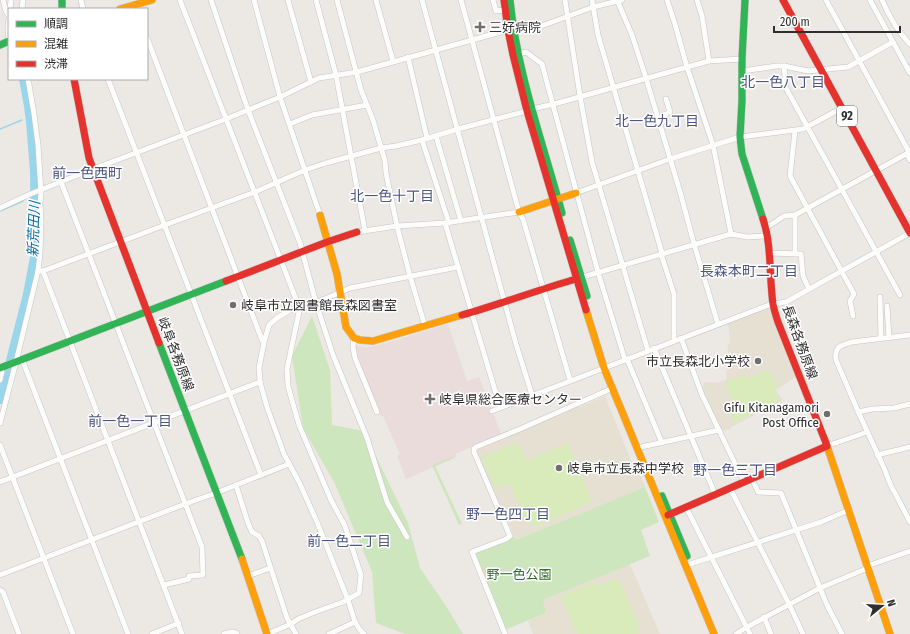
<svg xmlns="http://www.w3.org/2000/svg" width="910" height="634" viewBox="0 0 910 634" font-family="'Fira Sans Condensed','Noto Sans JP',sans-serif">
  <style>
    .education { fill: #e6e0d3 }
    .medical { fill: #e9dcdb }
    .green { fill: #cee6be }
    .pitch { fill: #d9eabb }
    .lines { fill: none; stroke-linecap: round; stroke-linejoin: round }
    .stream { stroke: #99d6ec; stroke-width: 1.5 }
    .river { stroke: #99d6ec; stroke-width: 8 }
    .street-casing { stroke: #c5c4c5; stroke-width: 6 }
    .fast-casing { stroke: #c5c4c5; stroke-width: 8 }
    .slow-casing { stroke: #c5c4c5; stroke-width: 8 }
    .jam-casing { stroke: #c5c4c5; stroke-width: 8 }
    .street { stroke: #fcfcfb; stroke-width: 5 }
    .fast { stroke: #30b455; stroke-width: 7 }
    .slow { stroke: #ff9f0a; stroke-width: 7 }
    .jam { stroke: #e5322d; stroke-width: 7 }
    .poi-dot { fill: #706f6e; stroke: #fff; stroke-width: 1.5 }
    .labels { text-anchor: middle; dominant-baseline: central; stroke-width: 3; stroke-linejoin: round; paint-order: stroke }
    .shield { fill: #fff; stroke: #6d6d6d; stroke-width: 1 }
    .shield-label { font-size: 12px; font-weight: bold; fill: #2e2e2e }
    .poi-label { font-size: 13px; fill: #2e2e2e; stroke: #fff; text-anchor: start }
    .street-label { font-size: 13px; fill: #2e2e2e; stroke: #fff }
    .park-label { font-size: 13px; fill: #2c6e1b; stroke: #fff }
    .neighbourhood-label { font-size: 14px; fill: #4d5680; stroke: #fff }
    .water-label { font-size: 14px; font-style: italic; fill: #0d6fa3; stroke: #fff }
  </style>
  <rect width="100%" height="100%" fill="#ece8e4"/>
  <g class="education">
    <path d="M769,308L771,315H772L796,377L776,390L783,401L731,427V429L722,431L703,392L704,382L716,383L726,380L728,344L730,343L728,323Z"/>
    <path d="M605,396L634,468L637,467L645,487L516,540L476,452L477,449L578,406L580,407Z"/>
    <path d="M630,564L660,634H533L528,621L546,613L542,600Z"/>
  </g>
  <path class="medical" d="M448,324L467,381L479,377L501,434L455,454L457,457L406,479L397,456L400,454L383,416H381L354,349L355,346L368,347L386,343Z"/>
  <g class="green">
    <path d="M312,316L330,370L332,425L364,431L408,523L420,568L446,606L463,634H405L376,623L372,572L335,484L303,428L292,356Z"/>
    <path d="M453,457L454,458L435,466L462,524L459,525L432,465Z"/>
    <path d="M645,487L659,522L641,530L650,556L543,600L546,613L504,630L474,554L514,537L516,540Z"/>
  </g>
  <g class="pitch">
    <path d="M765,371L771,372L777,386L774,391L779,398L777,402L734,423L729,410L733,403L725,383L743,375L748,379Z"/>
    <path d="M516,443H518L527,461L568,443L592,502L537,526L526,522L510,484L496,489L482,459V457Z"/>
    <path d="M615,579L620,581L641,632L637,634H577L561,596L595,582L597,586Z"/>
  </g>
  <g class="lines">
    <g class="stream">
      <path d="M0,129L22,120"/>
      <path d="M0,211L23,201"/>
    </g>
    <path class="river" d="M0,400L27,294L35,252L34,171L30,122L28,106L23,79"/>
    <g class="street-casing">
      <g id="street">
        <path d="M3,0L6,11L9,16"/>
        <path d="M81,0L83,9"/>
        <path d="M180,0L299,307V312L287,369L288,386L299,425L331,500L345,526L361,575L359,593L343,602L315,612L298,619L291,624L267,634"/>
        <path d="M211,0L248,110L300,243L316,303L333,355L367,438L387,502L407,537"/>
        <path d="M254,0L280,97L320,215"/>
        <path d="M288,0L311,82"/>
        <path d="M316,0L336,75L365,231"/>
        <path d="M337,0L361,90L373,120L385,161L386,173L397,226L410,276L425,326"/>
        <path d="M376,0L393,61"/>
        <path d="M422,0L516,344L532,395"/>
        <path d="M461,0L519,212L523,219L570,380"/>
        <path d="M493,0L496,11L505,10"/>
        <path d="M565,0L580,96L592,162L648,351"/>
        <path d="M592,0L598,35L662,253V257L674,294V341"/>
        <path d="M617,0L632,35L646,78L681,195L694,244L718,324"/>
        <path d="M667,0L675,24L687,67L713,145L731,234"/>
        <path d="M697,0L702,16L709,61"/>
        <path d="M826,0L909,152"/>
        <path d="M870,0L910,73"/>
        <path d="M882,0C889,16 898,32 910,44"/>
        <path d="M10,9L11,0"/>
        <path d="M22,9L23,0"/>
        <path d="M147,38L262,340L264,342"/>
        <path d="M9,41L8,29L9,18"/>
        <path d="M519,54L526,52L542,64L598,272L625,360"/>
        <path d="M408,57L427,138"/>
        <path d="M784,66L786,88L900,295"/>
        <path d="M742,71L777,66H784L808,71L848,67L893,42"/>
        <path d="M28,79L34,114L38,145L41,193L40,203L41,221L40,254L38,271H43"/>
        <path d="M108,79L261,475"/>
        <path d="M532,109L554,104L709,61L742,59"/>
        <path d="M658,118L670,112L666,99"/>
        <path d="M290,124L312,115L367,105"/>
        <path d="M795,131L790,176L854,294L850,301L853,316"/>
        <path d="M436,136L461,221"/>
        <path d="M422,140L449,223"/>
        <path d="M907,154L910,160"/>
        <path d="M61,182L202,547L203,575L189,576V579L164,585"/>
        <path d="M576,193L670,159L740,137L803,129L842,108"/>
        <path d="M0,208L28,195L93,169L226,119L280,97L319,78L357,72L508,30L517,29L536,28L593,7L622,0"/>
        <path d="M795,215V254"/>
        <path d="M445,223L500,407"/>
        <path d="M766,227L769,226L784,216L795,215L910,152"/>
        <path d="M357,232L397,226L445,223L519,212"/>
        <path d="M769,253L801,254L803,276L809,289"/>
        <path d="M579,278L731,234L747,237L764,236"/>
        <path d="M880,297L881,338"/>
        <path d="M887,306L889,338"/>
        <path d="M910,335L852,342C841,345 834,347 836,360C851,396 867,432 884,468C887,475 891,488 895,493L910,522"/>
        <path d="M354,338L353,347L355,358L377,412"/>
        <path d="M681,338L702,395L744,482"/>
        <path d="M654,348L715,494"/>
        <path d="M22,359L128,634"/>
        <path d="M627,359L662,443"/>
        <path d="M0,380L2,372L1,368"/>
        <path d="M492,411L769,305L786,302L910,233"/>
        <path d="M858,412L872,409L894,408L910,404"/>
        <path d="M0,423L16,362L38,271"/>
        <path d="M0,445L73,634"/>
        <path d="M827,446L867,432"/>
        <path d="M641,447L719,430"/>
        <path d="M877,455L910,447"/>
        <path d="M752,478L758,492L781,493L827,605L842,634"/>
        <path d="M0,482L260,382"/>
        <path d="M236,485L248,523L252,532L259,536L262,541L287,618L296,634"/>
        <path d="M730,488L789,604L803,634"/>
        <path d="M686,507L750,634"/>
        <path d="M690,564L821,522L849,510"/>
        <path d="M0,575L185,504L216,493L289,464"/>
        <path d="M248,576L270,568"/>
        <path d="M0,590L3,592L19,634"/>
        <path d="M764,617L771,634"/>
        <path d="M152,634L179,623"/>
        <path d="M182,634L43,271L165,225L255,192L305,170L326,163L381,148L396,146L422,140L458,129L527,111"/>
        <path d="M224,634L232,632L236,633L237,634"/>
        <path d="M329,634L355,622"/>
        <path d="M364,634L360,630L355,622L348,600L317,522L299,482L284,454L267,407L260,382L259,368L264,342L269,325L277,318L292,309L299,307L309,306L350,288L458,267"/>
        <path d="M505,634L472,552L506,539L510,536L474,452V449L476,447L520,429L613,388"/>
        <path d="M736,634L747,627L820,588L868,568L870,565L910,551"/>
      </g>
    </g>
    <g class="fast-casing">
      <g id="fast">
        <path d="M62,0V9"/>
        <path d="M510,0C517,73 543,143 562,213"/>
        <path d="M745,0L742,59V100L740,137L742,154L763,219"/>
        <path d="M0,45L9,41"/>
        <path d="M570,240L587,296"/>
        <path d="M159,343L242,559"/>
        <path d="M0,368L226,281"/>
        <path d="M662,496L687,556"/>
      </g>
    </g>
    <g class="slow-casing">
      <g id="slow">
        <path d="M120,9L152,0"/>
        <path d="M519,212L576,193"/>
        <path d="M320,215L337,274L346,327L354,338L360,340L373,341L462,315"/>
        <path d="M586,310L604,368L714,634"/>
        <path d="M826,443L890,634"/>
        <path d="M242,559L267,634"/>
      </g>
    </g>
    <g class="jam-casing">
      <g id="jam">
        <path d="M504,0L508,30L513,55L527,111L586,310"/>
        <path d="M783,0L910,233"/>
        <path d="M74,79L89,158L159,343"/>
        <path d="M763,219C772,246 769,276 773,304C774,310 776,316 778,322L826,443"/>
        <path d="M226,281L327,242L357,232"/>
        <path d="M462,315C500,304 538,290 576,279"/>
        <path d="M668,515L827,446"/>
      </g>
    </g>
    <use href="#street" class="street"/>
    <use href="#fast" class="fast"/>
    <use href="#slow" class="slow"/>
    <use href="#jam" class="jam"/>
  </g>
  <g class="poi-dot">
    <path d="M478 21h4v4h4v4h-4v4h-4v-4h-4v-4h4z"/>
    <circle cx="233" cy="305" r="4"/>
    <circle cx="758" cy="361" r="4"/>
    <path d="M428 393h4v4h4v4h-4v4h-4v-4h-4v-4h4z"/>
    <circle cx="827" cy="414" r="4"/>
    <circle cx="559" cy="468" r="4"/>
  </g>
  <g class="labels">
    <rect class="shield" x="837" y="106" width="20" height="20" rx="3"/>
    <g class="shield-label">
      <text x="847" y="116">92</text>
    </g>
    <g class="poi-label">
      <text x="489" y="27">三好病院</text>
      <text x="241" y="305">岐阜市立図書館長森図書室</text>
      <text x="750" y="361" text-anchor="end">市立長森北小学校</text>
      <text x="439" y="399">岐阜県総合医療センター</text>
      <text x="819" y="407" text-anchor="end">Gifu Kitanagamori<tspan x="819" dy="15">Post Office</tspan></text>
      <text x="567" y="468">岐阜市立長森中学校</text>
    </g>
    <g class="street-label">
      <text transform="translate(800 342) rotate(70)">長森各務原線</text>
      <text transform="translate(176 354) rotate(69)">岐阜各務原線</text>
    </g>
    <g class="park-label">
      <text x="519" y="574">野一色公園</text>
    </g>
    <g class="neighbourhood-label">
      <text x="783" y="82">北一色八丁目</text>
      <text x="657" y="121">北一色九丁目</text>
      <text x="87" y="173">前一色西町</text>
      <text x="392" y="196">北一色十丁目</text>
      <text x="749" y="271">長森本町二丁目</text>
      <text x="130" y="421">前一色一丁目</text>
      <text x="735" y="470">野一色三丁目</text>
      <text x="508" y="514">野一色四丁目</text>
      <text x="349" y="541">前一色二丁目</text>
    </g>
    <g class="water-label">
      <text transform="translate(34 229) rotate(-88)">新荒田川</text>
    </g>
  </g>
  <rect x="8" y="8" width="140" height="72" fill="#ffffff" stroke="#ababab"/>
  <rect x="16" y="21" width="20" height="6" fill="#30b455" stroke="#ababab"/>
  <text x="44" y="28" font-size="12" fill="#2e2e2e">順調</text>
  <rect x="16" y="41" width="20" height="6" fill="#ff9f0a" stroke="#ababab"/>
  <text x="44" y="48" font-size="12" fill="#2e2e2e">混雑</text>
  <rect x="16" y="61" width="20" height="6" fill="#e5322d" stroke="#ababab"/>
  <text x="44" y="68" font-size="12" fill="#2e2e2e">渋滞</text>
  <g transform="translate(882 606) rotate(72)" stroke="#ffffff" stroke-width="3" paint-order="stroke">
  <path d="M0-3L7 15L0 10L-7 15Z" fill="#2e2e2e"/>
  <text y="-6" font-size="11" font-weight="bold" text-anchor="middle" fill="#2e2e2e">N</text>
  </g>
  <path d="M774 26v6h126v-6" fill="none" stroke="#2e2e2e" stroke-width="2"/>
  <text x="780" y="26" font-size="12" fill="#2e2e2e" stroke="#ffffff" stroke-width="3" paint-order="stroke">200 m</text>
</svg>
